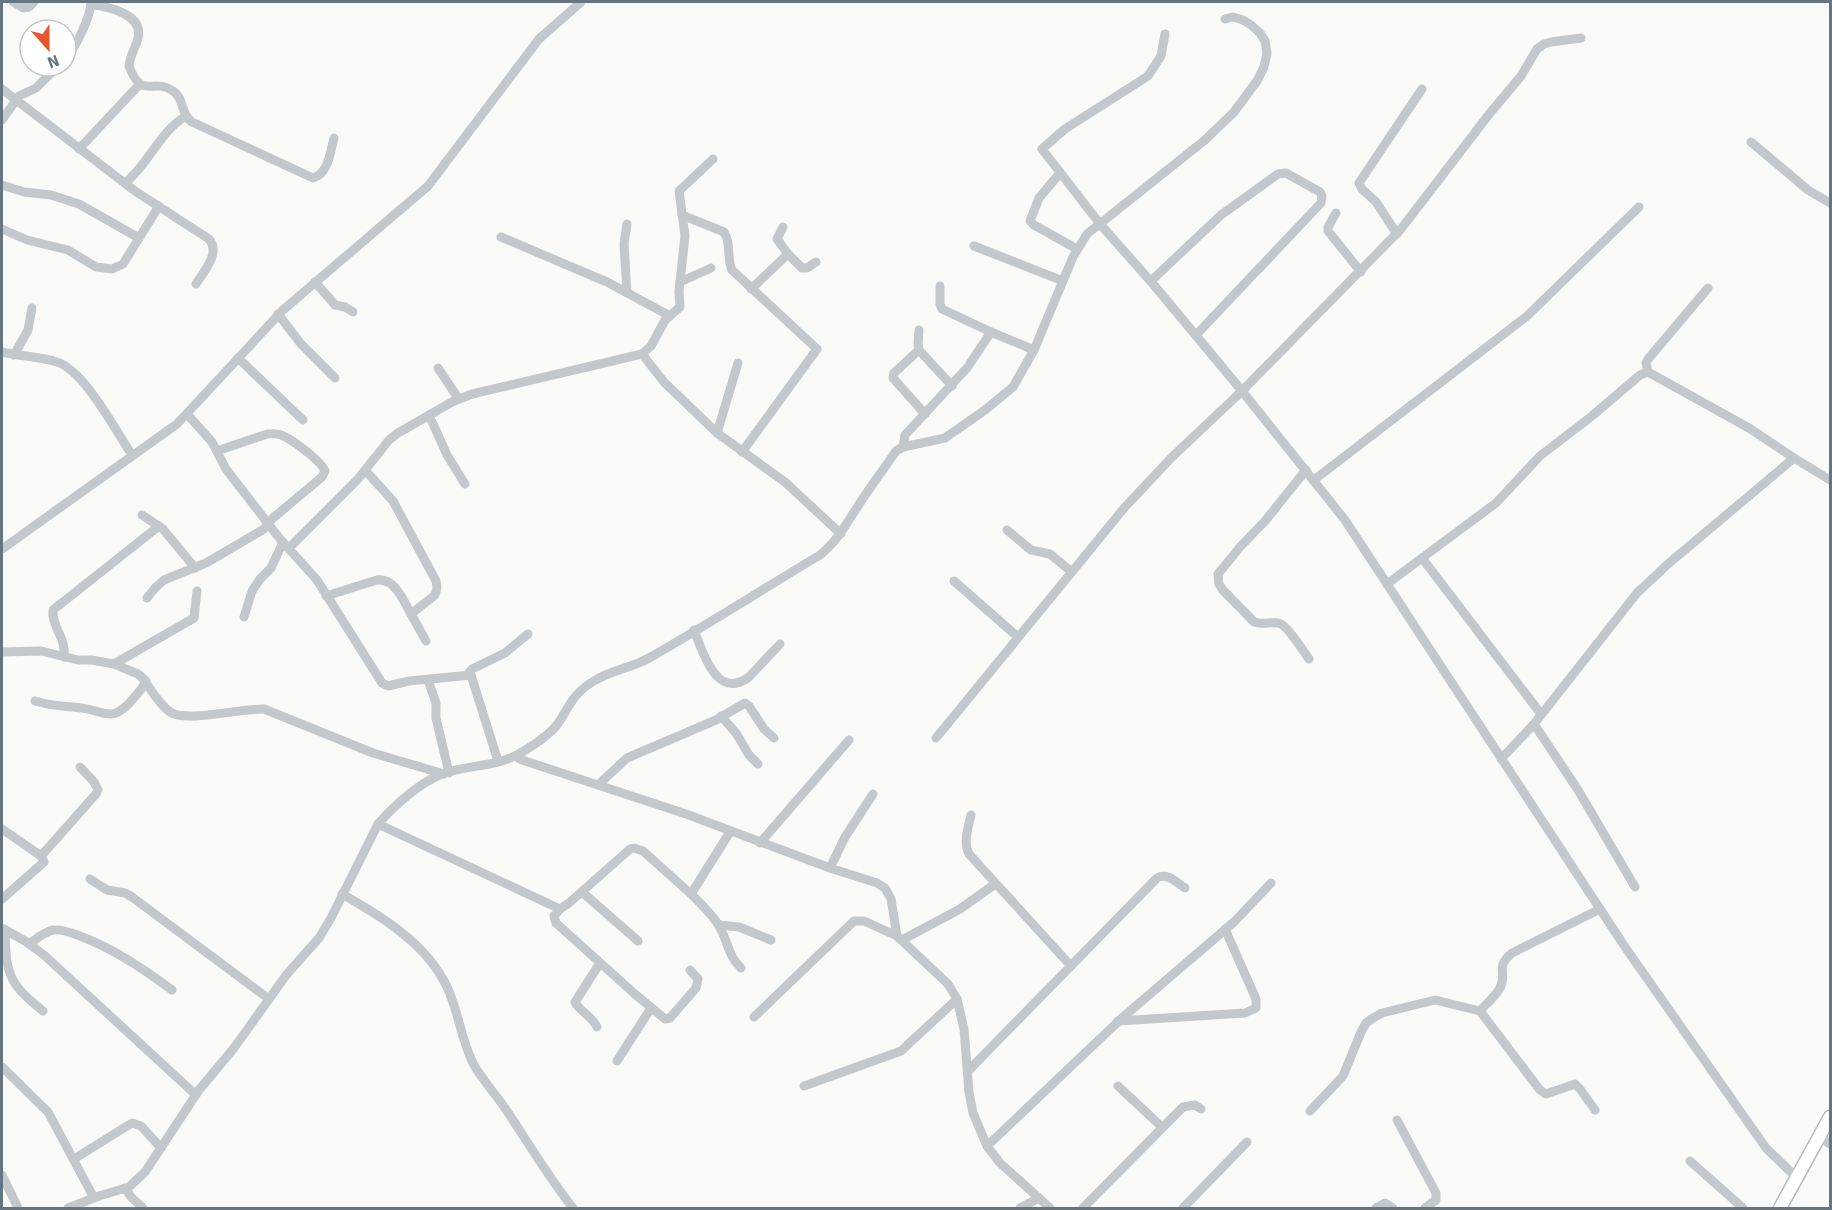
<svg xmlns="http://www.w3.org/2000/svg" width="1832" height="1210" viewBox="0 0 1832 1210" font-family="Signika,sans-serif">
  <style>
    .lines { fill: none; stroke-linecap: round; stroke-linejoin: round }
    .major-casing { stroke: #b5babe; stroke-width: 15 }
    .minor { stroke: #c3c8cc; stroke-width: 9 }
    .major { stroke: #fff; stroke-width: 12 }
  </style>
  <rect width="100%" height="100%" fill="#fafaf8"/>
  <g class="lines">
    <g class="major-casing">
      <path id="major" d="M1780,1208L1830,1117"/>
    </g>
    <g class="minor">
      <path d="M13,2L23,8L29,7L34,2"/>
      <path d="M91,5C107,6 144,14 138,38C136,47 130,55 129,66C142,101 153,77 173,91C185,99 180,114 192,122L313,178C329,173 330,152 334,138"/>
      <path d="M1165,34L1161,56L1148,76L1065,129L1042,149L1100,224L1153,284L1242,391L1345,520L1625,947L1766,1148L1797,1178"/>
      <path d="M66,58C76,47 91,16 91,2"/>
      <path d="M2,89L135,191L209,239C221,253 204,271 196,284"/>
      <path d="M2,120L19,96L36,88L58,66"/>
      <path d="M1751,142L1808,190L1830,203"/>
      <path d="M79,149L139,85"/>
      <path d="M1060,173L1039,198L1030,221L1034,225L1077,249"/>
      <path d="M125,183C149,164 159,132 186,116"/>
      <path d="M2,185L24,192L51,195L79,204L139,238"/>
      <path d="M1336,213L1328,227V231L1361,272"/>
      <path d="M682,215L724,232C732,245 726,257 732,270L817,349L742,452"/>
      <path d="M627,224L624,244L627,293"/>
      <path d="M2,229L27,240L68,250L96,267L112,269L123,264L159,206"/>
      <path d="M1397,234L1376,202L1362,189L1359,183L1422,89"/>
      <path d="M501,237L607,282L670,316"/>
      <path d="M974,246L1063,281"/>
      <path d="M788,254L802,268H807L816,262"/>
      <path d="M1151,281L1221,215L1278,174L1286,173L1320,192L1322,196L1321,203L1196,335"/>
      <path d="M315,282L335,305L345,307L353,312"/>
      <path d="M680,282L711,268"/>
      <path d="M940,286V304L942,309L991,332"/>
      <path d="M1708,288L1649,358L1646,363L1648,372L1749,428L1794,458L1830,480"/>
      <path d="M751,289L788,254L777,239L783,227"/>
      <path d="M278,314L301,344L335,378"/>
      <path d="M919,330L918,343L919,350L952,386"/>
      <path d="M919,350L894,373L893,378L925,414"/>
      <path d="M2,352C19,356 41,357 57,362C85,371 115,430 132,455"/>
      <path d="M642,354L651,346L665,320L680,307L679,291L685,236L679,191L713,159"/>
      <path d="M14,355L28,330L32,308"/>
      <path d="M238,358L303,420"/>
      <path d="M438,368L458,398"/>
      <path d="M187,414L212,442L226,469L280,539L317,580L382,683L388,686L409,681L471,675L498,761"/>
      <path d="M429,415L447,455L465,484"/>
      <path d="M717,433L738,363"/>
      <path d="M903,447L905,435L967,368L991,332L1034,350"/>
      <path d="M1306,470L1265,521L1240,547L1218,574L1219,584L1222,589L1254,622C1263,625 1269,622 1278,623C1287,624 1303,651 1309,659"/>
      <path d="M1314,480L1527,316L1639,207"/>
      <path d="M142,515L163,529L195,568"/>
      <path d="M1007,530L1031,550L1050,554L1072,572"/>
      <path d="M289,548L358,479L389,440L398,433L452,402L472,394L642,354L664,382L717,433L785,482L841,534"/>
      <path d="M2,549L177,424L283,310L428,186L539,39L581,2"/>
      <path d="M1422,558L1541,714"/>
      <path d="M954,581L1018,637"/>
      <path d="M1387,584L1496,503L1540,456L1592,416L1640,375L1648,372"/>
      <path d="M326,596L377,580C395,578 403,600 411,614L435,595L437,588L436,581L393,501L365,470"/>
      <path d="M147,598L155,588L164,580L206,563L264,529L273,518L322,477L325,471C321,461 292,439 281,435C276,433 272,434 267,434L217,451"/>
      <path d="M411,614L426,641"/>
      <path d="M244,617L252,591L260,579L271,568L283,542"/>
      <path d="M694,630C703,652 716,701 749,677L780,644"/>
      <path d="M2,652L41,651L78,660H91L114,664L194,618L197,591"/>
      <path d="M64,657C67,639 51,626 53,610L159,526"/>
      <path d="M468,674L472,669L505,653L528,634"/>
      <path d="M428,680L436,703V718L449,773"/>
      <path d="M146,683C153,693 160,705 170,712C186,723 242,708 264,709L373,753L444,774"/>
      <path d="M35,701C51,706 65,706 82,708C107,712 112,723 132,700C137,694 143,688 146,681L138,674L114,664"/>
      <path d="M721,716L736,733L749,755L758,764"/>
      <path d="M1534,724L1637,593L1668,564L1794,458"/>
      <path d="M936,738L1125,507L1172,457L1242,391L1401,229L1490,113L1521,76L1537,49L1544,44L1551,42L1581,38"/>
      <path d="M515,756L522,760L686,814L830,868L877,883L885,888L891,899L897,936L948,984L957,999L964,1029L969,1092L973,1113L987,1146L1000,1163L1050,1208"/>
      <path d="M1501,759L1534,724L1578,790L1635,887"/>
      <path d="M598,785L627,758L716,720L745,703L749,706L764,729L774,738"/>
      <path d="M971,815C968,828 963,842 969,854L1071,966"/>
      <path d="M378,824L560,909L569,903L630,849L634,848L643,851L691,894L730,832"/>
      <path d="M2,829L41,856L44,862L2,899"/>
      <path d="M760,843L849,740"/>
      <path d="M41,856L96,794L98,790L94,782L80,767"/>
      <path d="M830,868L845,837L873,794"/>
      <path d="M90,879L107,890L125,893L132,897L269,999"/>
      <path d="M582,892L638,941"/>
      <path d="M342,894C381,916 427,944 447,987C459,1012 461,1041 474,1065C484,1082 498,1097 509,1114C530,1146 549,1178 573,1208"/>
      <path d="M691,894C701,904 712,914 719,926C728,941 728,956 741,968"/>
      <path d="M560,909L554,916L556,923L636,995L665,1019L670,1018L696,988L698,979L690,970"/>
      <path d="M719,925L739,927L771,940"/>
      <path d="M2,928L25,941L44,955L196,1095"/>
      <path d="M5,930C6,974 8,983 43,1011"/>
      <path d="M902,940L960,909L995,884"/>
      <path d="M29,944C36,939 44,932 53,930C62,929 72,933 80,936C114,949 142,968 172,990"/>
      <path d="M1480,1011L1540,1090L1546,1094L1575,1084L1580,1089L1595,1110"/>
      <path d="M754,1017L854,921H864L897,936"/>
      <path d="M1118,1021L1245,1013L1256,1008V999L1225,929"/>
      <path d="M597,1027C592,1016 580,1012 575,1002L600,963"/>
      <path d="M617,1061L651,1008"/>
      <path d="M2,1067L48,1112L94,1198"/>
      <path d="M968,1071L1157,878C1167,872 1176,882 1185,888"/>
      <path d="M804,1086L901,1051L957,999"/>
      <path d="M1118,1086L1162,1127"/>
      <path d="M1310,1111L1343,1076L1361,1032L1366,1023L1373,1018L1382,1013L1435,1000L1480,1011C1486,1004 1495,997 1500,988C1508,972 1494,968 1512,953L1600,909"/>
      <path d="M1397,1120L1436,1193V1200L1425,1208"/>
      <path d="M1820,1137L1830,1144"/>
      <path d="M987,1146L1122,1018L1234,922L1271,883"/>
      <path d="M74,1159L132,1123L141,1126L161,1148"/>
      <path d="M1690,1161L1743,1208"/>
      <path d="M2,1175L18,1208"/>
      <path d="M125,1188L131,1197L143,1208"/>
      <path d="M68,1208L99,1196L129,1187L145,1172L199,1090L234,1048L287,974L319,938L331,918L378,824C395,805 418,784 442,774C466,765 494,767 517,755C531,747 547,737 557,725C570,706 572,694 594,681C611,670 632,668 649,658C707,625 763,589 820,555C837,542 846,524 858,506C870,487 884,469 896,451L903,447L945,438L985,410L1013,387L1034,350L1073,257L1087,234L1205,140L1234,112L1257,81L1264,67L1267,53L1265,41L1260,33L1251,25L1243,20L1233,17L1225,19"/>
      <path d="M1020,1208L1039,1198"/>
      <path d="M1083,1208L1183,1107L1195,1105L1201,1109"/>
      <path d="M1183,1208L1247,1142"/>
      <path d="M1376,1208L1385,1203L1393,1208"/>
    </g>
    <use href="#major" class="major"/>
  </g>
  <rect width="1832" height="1210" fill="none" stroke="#657683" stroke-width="6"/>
  <g transform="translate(48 48) rotate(159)"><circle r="28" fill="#ffffff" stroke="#c1c8cd" stroke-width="1.5"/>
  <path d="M0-4.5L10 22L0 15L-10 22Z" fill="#e4572e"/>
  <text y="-9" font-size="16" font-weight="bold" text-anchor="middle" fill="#657683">N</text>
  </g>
</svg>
